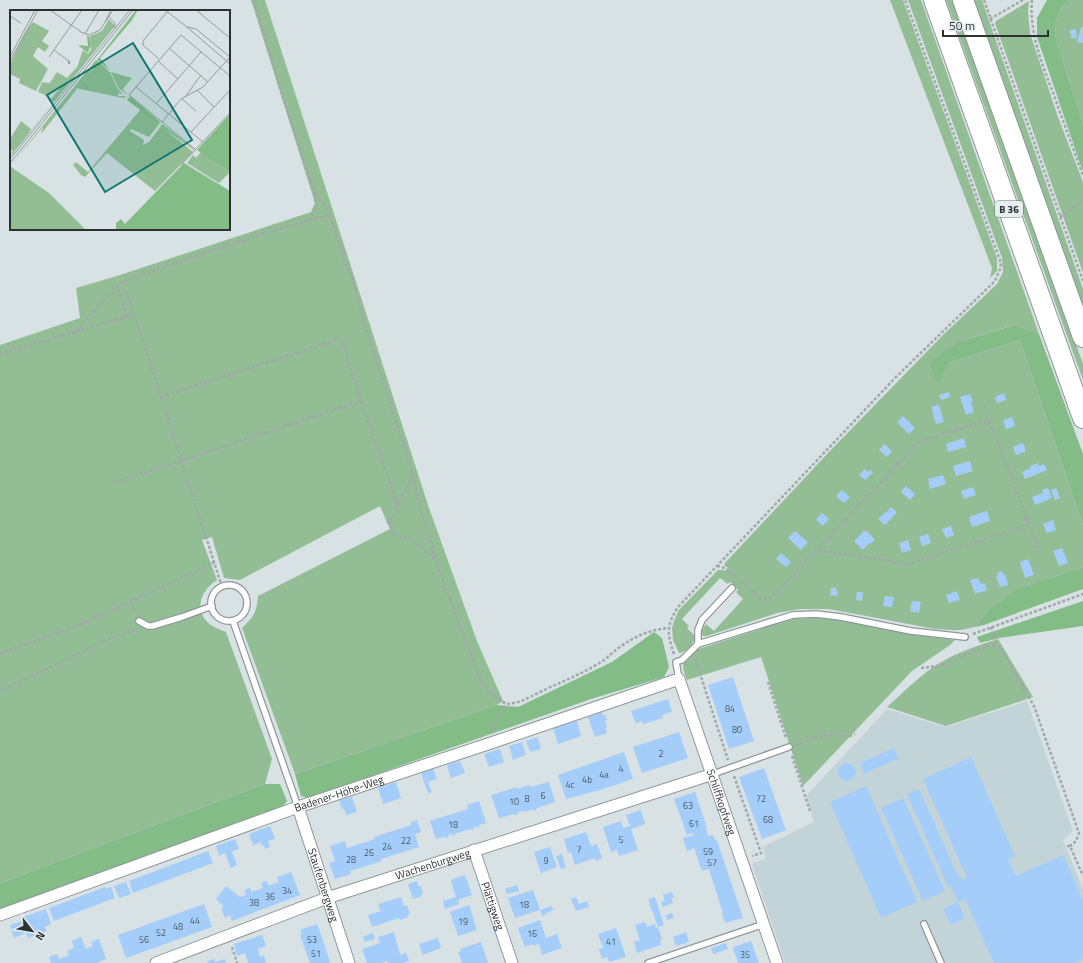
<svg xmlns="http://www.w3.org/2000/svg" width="1083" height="963" viewBox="0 0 1083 963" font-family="'Titillium Web',sans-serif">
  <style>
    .built { fill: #c3d4d9 }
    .green { fill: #93be95 }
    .forest { fill: #83bc87 }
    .building { fill: #a4cdf9 }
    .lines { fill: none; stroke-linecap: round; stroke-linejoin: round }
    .lane-casing { stroke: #8f979a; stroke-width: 8 }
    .street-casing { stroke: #8f979a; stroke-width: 13 }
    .highway-casing { stroke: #8f979a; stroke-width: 22 }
    .path { stroke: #a1a8aa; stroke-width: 2.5; stroke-dasharray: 3 2; stroke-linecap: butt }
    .lane { stroke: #fff; stroke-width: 5.5 }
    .street { stroke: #fff; stroke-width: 11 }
    .highway { stroke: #fff; stroke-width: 20 }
    .labels { text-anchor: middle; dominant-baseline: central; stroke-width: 3; stroke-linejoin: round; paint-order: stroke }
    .number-label { font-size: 9px; fill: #4b5864 }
    .shield { fill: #e5eef1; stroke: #646a6b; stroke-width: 1 }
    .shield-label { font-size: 10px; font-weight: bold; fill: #2d3132 }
    .street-label { font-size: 11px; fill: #2d3132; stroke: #e5eef1 }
    .inset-road { fill: none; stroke: #949b9d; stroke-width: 1 }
    .view { fill: #0f766e; fill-opacity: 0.15; stroke: #0f766e; stroke-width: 2 }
    .inset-edge { fill: none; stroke: #2d3132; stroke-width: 2 }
  </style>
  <rect width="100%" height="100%" fill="#d8e1e4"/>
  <path class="built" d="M1027,701L1073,831L1063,840L1083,889V963H785L752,864L766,858L762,847L814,822L806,796L887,709L946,727Z"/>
  <g class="green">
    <path d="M251,0H265L429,508L477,641L503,701L497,705L295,774L242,628C253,617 257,613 258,596L390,529L380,506L240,580L224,578L212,537L202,540L217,580C200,590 193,612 211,625C215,628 221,630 226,632L272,759L265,784L0,883V345L80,318L76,288L117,276L311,212L315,203Z"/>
    <path d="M890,0H903L997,258V271L990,278L992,268Z"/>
    <path d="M908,0H921L1039,334L1013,325L959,342L948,363L1020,340L1083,525V567L1016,589L988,610L975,627L961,630H950L935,629L829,609H801L777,613L707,636H703L701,632L706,624L714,631L743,599L736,592L738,590L730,582L728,584L720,578L682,619L689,626L687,628L695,636C695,643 686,653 679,653L673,640L672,628L674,621L679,610L718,570H723L725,571L728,568L724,565L725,563L828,453L943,335L997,284L1003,272L1002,258Z"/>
    <path d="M946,0H954L1083,364V380Z"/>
    <path d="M972,0H982L996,41L1083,289V310Z"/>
    <path d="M1068,0H1083V125L1056,39L1055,23L1062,7Z"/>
    <path d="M1029,1L1028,12L1030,33L1058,117L1083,182V273L995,23L996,21Z"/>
    <path d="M815,618L843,620L909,634L955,640L950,645L912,671L803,786L761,657L687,680C679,661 684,661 698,649L792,619Z"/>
    <path d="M998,639L1033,697L946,726L887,707C905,691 922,673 943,661C959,652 979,645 998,639Z"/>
  </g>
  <g class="forest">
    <path d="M1047,0H1068L1062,7L1055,23L1056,39L1083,125V172L1037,37V18Z"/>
    <path d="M1014,325L1039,334L1083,454V525L1020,340L948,363L938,384L929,363L959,342Z"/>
    <path d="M1083,567V589L984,625L975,627L988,610L1016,589Z"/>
    <path d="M1083,601V626L999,638L980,643L977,637Z"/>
    <path d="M654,632L662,638L669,667L664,677L591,699L308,798L301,796L295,774L497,705L518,707L612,662Z"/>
    <path d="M265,784H280L287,801L283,806L0,910V883Z"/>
  </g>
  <g class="building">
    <path d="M1081,27H1083V43L1077,42Z"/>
    <path d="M1076,29L1077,38H1071L1070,30Z"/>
    <path d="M949,392L950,397L941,400L939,395Z"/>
    <path d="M1004,393L1006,400L997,403L995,397Z"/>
    <path d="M970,394L973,401L971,402L974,412L966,415L960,397Z"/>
    <path d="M939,405L944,422L936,424L931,407Z"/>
    <path d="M903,416L915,428L909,434L897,422Z"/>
    <path d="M1012,417L1015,426L1006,429L1003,420Z"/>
    <path d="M964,438L966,447L948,452L946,444Z"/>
    <path d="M1023,443L1026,451L1016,455L1013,447Z"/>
    <path d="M885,444L892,452L887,457L879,450Z"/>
    <path d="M970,461L973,471L956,476L953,466Z"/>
    <path d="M1038,463L1039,466L1044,464L1047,470L1025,479L1022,472L1031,468L1030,466Z"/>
    <path d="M865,469L868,472L870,470L873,472L865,480L859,475Z"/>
    <path d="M943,475L946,484L930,489L928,479Z"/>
    <path d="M906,486L915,494L910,500L901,492Z"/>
    <path d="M973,487L976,495L964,499L961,491Z"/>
    <path d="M1048,488L1052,498L1035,505L1032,497L1043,493L1042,490Z"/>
    <path d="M1056,488L1060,498L1055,500L1051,490Z"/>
    <path d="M842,490L850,497L844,503L836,496Z"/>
    <path d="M891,507L897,512L885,525L878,519L885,512L886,513Z"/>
    <path d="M987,511L990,521L972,527L969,517Z"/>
    <path d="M822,513L829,519L823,526L816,520Z"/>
    <path d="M1053,520L1056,530L1047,533L1043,524Z"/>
    <path d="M951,526L954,535L946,538L942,529Z"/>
    <path d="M795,531L808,542L801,550L788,538Z"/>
    <path d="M864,531L868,532L875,540L870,544L869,543L863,550L854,541Z"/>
    <path d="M928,534L931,543L922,546L919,537Z"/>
    <path d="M908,540L911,550L902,553L899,543Z"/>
    <path d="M1062,548L1068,563L1059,566L1053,551Z"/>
    <path d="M781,553L791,562L786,567L776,559Z"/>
    <path d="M1028,559L1034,575L1025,578L1020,562Z"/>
    <path d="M1002,571L1003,574H1005L1008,585L1000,587L996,576H998L997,573Z"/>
    <path d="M978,578L981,584L985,583L987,590L975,594L970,580Z"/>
    <path d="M831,588H836V591H838L837,596L830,595Z"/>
    <path d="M957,591L960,600L949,603L946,595Z"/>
    <path d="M857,592H863L862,601L856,600Z"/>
    <path d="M885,596L894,597L892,607L883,606Z"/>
    <path d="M912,601L921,602L919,613L910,611Z"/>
    <path d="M733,677L754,741L729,749L708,685Z"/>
    <path d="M668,699L672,712L662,715L663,718L643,724L642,721L636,723L631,711Z"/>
    <path d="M602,712L603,715H605L607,720H605L607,727L605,728L607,733L595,737L588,717Z"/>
    <path d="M576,718L581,736L558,744L553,728Z"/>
    <path d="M679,732L688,758L642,773L633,747Z"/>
    <path d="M538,737L541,749L530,752L526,741Z"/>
    <path d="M522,742L526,755L513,760L509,746Z"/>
    <path d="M894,748L899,758L864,774L860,763Z"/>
    <path d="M500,749L504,762L489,767L484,754Z"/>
    <path d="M624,752L633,779L600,790L566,799L558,775Z"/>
    <path d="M971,757L1015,856L1008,859L1016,876L1063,855L1083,900V959L1075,963H994L965,899L958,902L950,885L948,887L907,794L919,789L958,876H960L962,880L967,878L923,779Z"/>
    <path d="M460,761L465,773L451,778L447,765Z"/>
    <circle cx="847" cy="772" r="9"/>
    <path d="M764,768L786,830L762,839L739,777Z"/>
    <path d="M433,769L437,779L428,782L432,792L428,793L421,773Z"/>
    <path d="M396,782L401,798L383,804L378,788Z"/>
    <path d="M549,782L555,802L537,808V809L534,811L533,809L525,812L524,811L518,812V814L515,815L514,814L499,818L491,795L517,787V789L530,785L531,787Z"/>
    <path d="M866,786L917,902L881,918L830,802Z"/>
    <path d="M695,792L707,828L706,829L708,836L713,835L716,841L717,840L743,918L725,923L722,914L723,913L709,869L702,871L694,848L687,851L683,838L694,835L693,833L687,835L674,799Z"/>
    <path d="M352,797L357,812L346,815L344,809H342L339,800Z"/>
    <path d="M903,798L945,891L923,901L881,808Z"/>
    <path d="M479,801L486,823L479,825V827L476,828V826L474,827V829L471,830L470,829L454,834L455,835L452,836L451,834L448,835L449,837L445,838V837L436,839L430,821L468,809L467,805Z"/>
    <path d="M641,810L645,824L631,829L638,850L619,856L617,850L611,852L603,827L621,821L623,828L630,826L626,815Z"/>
    <path d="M417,820L421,832L415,834L419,847L381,859L382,861L350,871L351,874L335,879L329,863L335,861L330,846L345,841L347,848L375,839L374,837L411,825V822Z"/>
    <path d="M270,826L275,839L268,841L270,847L265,849L264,845L262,846L261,842L253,845L249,834Z"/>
    <path d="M586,832L591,846L597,844L602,858L596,861L595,858L575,865L571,852L568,853L564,839Z"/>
    <path d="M235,839L239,849L232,851L237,865L231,868L225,853L219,856L216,846Z"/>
    <path d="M550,847L557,867L541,873L534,852Z"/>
    <path d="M208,851L213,863L133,893L129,881Z"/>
    <path d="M562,854L566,868L561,869L556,856Z"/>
    <path d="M291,872L300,895L232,921L230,915L225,918L221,908L223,907L222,903L220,904L219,902L216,899L226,886L240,897L246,895L244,890L250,888L252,892L263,888L261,883L267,881L268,886L279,882L277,877Z"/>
    <path d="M465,875L472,895L458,900L459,904L445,909L443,901L456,897L451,880Z"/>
    <path d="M417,881L418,886H421L423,894H421L422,896L413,899L408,884Z"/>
    <path d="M126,882L131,894L119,898L114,886Z"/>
    <path d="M517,885L519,891L507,894L505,889Z"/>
    <path d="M105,887V889L111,887L115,898L54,921L49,908Z"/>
    <path d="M533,890L540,910L552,906L553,910L546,913L547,914L542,916L540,910L515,918L508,898Z"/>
    <path d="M672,892L674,898H671L673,903L663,907L661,902L665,901L663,895Z"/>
    <path d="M401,897L404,906L407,905L410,914L407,915L408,917L400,920L399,918L372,927L368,915L381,911L378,904Z"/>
    <path d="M576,897L579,904L587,901L589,907L576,911L571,899Z"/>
    <path d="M655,897L664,925L658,927L662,939L660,940L661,945L637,953L634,942L640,940L635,925L645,922L647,927L655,924L656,928L658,927L648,899Z"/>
    <path d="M958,902L965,918L951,925L943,909Z"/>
    <path d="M204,904L212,927L126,958L118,935Z"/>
    <path d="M469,905L477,930L458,936L450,912Z"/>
    <path d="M46,909L51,924L45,927L47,931L28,938L26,933L14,938L10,925L22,921L21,918Z"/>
    <path d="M672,913L674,918L667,920L666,915Z"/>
    <path d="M540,920L546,938L557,934L562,948L542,955L539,944L533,946V944L525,947L518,928Z"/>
    <path d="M317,924L324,943L330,963H310L300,935L302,934L300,930Z"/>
    <path d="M616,928L626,957L609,962L607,957L602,959L599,949L603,948L598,934Z"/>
    <path d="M394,932L400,955L406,953L409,961L403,963H388L387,961L382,963H367L362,949L380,943L378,937Z"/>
    <path d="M686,932L689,942L676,946L673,937Z"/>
    <path d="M373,933L375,939L365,942L363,937Z"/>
    <path d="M262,935L266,946L258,949L260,957L264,955L266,963H248L245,953L237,956L234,944Z"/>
    <path d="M81,937L86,949L93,946L91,942L99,939L106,959L97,963H51L49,957L57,954L59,959L69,955L67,951L74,948L72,941Z"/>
    <path d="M438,938L441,948L423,955L419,944Z"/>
    <path d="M751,941L759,963H738L733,947Z"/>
    <path d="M481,942L488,963H462L458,952L461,951L460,949Z"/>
    <path d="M726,943L728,949L713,954L711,948Z"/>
    <path d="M214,959L215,962L225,959L226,963H208L207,961Z"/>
  </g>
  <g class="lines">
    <g class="lane-casing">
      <g id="lane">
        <circle cx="229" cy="603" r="18"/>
        <path d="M139,621L148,626H152L182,617L212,606"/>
        <path d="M233,621L298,807"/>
        <path d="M698,644V630L702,620L732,588"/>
        <path d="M679,679L676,662L682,660L698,644L793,615L816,614L841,617L911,631L965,637"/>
        <path d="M713,774L789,747"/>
        <path d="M924,924L941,963"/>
        <path d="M648,963L764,924"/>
      </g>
    </g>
    <g class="street-casing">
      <g id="street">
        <path id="s1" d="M298,807L349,963"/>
        <path id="s2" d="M474,850L512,963"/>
        <path id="s3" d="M0,915L298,807L494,742L679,679L777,963"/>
        <path id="s4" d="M156,963L327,898L713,774"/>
      </g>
    </g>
    <g class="highway-casing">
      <g id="highway">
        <path d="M934,0L1083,418"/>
        <path d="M963,0L1083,337"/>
      </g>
    </g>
    <g class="path">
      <path d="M254,0L282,95L315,194L322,202L330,215L346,265L353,280L366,330L410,465L421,511L440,573L480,679L488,691L506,704C522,703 527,698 540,692C561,682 582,674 601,662C608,658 613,651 620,647C635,636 650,630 668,628"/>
      <path d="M984,0L1083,281"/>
      <path d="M1032,0C1029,34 1043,66 1055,98C1064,124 1074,150 1083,176"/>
      <path d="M990,19L1023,0"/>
      <path d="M1060,217L1083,200"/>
      <path d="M310,220L330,215"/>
      <path d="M127,291L161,397"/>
      <path d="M127,316L117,286L122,282C184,260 246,238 309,220L316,208L315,194"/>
      <path d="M76,331L117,286"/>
      <path d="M0,354L135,314"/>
      <path d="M361,401L396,500L397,512L387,523"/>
      <path d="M984,406L990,422"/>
      <path d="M116,482L361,401L341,338L161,397L222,587"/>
      <path d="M397,506L413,475"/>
      <path d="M1026,517L1039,551"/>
      <path d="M389,521L393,534L410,539L422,547L436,561"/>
      <path d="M717,566C726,567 732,573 738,579"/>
      <path d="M740,581L760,598H771L916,445L925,439L985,421L990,423L1026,516L1024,523L1019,528L908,564L818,550"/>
      <path d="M132,599L134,614"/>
      <path d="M991,627L995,637V645"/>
      <path d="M973,634L1083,594"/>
      <path d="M0,653L73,628L215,562"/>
      <path d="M674,654C667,634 666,626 678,607L896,377L995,281L1000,269L1001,263L905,0"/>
      <path d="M695,658L728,760"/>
      <path d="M921,668C930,667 939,666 947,664C962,659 985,641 1000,647L1034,706L1079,833L1076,841L1070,846"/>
      <path d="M768,682L786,738"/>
      <path d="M0,691L106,640L136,630"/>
      <path d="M494,730L493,725L506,704"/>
      <path d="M796,745C809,740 822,734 836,735C845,735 846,738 855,734"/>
      <path d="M792,756L810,811"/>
      <path d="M734,776L761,853L752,856"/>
      <path d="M1067,846H1070L1083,876"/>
      <path d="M232,947L237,963"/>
    </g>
    <use href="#lane" class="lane"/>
    <use href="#street" class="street"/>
    <use href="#highway" class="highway"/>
  </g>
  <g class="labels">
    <g class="number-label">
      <text x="730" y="708">84</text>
      <text x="737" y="729">80</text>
      <text x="661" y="753">2</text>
      <text x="621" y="768">4</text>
      <text x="604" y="774">4a</text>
      <text x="587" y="779">4b</text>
      <text x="570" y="784">4c</text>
      <text x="543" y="795">6</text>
      <text x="527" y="798">8</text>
      <text x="761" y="798">72</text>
      <text x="514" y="801">10</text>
      <text x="688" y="805">63</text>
      <text x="768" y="819">68</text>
      <text x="694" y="823">61</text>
      <text x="453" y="824">18</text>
      <text x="621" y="839">5</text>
      <text x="406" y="840">22</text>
      <text x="387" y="846">24</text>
      <text x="579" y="849">7</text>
      <text x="708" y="851">59</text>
      <text x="369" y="852">26</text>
      <text x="351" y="859">28</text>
      <text x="546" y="860">9</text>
      <text x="712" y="862">57</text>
      <text x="287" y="890">34</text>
      <text x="270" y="896">36</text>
      <text x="254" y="902">38</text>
      <text x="524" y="904">18</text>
      <text x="195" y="920">44</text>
      <text x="463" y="921">19</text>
      <text x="178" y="926">48</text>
      <text x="161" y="932">52</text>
      <text x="532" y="933">16</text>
      <text x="144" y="939">56</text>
      <text x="312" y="939">53</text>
      <text x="611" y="941">41</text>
      <text x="316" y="953">51</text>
      <text x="745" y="954">35</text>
    </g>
    <rect class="shield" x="995" y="201" width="28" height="16" rx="3"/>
    <g class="shield-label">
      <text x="1009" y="209">B 36</text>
    </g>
    <g class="street-label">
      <text stroke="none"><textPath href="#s3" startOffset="360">Badener-Höhe-Weg</textPath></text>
      <text stroke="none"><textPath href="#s3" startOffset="849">Schliffkopfweg</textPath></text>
      <text stroke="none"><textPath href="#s4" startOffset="294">Wachenburgweg</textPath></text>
      <text stroke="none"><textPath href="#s1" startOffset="82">Staufenbergweg</textPath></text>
      <text stroke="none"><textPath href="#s2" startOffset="59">Plättigweg</textPath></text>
    </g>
  </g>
  <g transform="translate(10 10)">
    <rect width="220" height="220" fill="#d8e1e4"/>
    <path d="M99,9L105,16L0,147L3,141L0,139V129L11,111L21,119L18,124L44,92L40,90L52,76L37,86L28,82L32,72L40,73L47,62L57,68L67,57L73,40L78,44L81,40L80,26L92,21ZM23,12L39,21L32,31L39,36L35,42L28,37L23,46L38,59L26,81L9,73L10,69L0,64V54L14,24ZM87,54L100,62L107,78L114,85L109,83L108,86H117L113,88L65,78L67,79L31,124L33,117L0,156L69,71L77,78L71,72ZM101,62L122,68L113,79L118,85L108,78ZM131,99L149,114L139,127L121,119L120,121L134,130L133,135L139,132L151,116L183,142L145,181L97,143L75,167L71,165L63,155L66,152L78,162ZM191,142L220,162L209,173L177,153L183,145L186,148ZM1,157L39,183L76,220H0Z" fill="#93be95"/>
    <path d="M126,0H128L122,10L90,48L100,60L87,50ZM77,26H79L81,34L78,43L68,35L78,36ZM86,50L99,61L86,54L71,72L79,77L78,79L69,71ZM120,86L150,112L149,114L117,90ZM220,104V162L187,140ZM152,114L184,139V140L151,116ZM174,153L220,181V220H106V213L111,209L115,214Z" fill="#83bc87"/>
    <path class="inset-road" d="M40,0L71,22L79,25L90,20L103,0M155,0L177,17L186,19L220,47M186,0L220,28M0,6L11,13M98,6L105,13V19M95,12L101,0M177,17L220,54M75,24L89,0M159,38L198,72M44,40L60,52L59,54L58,50M0,47L25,0M39,47L72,0M149,49L133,35V31L157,2M0,51L28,0M148,51L168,69M126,77L193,132M187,80L204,97M175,87L191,65M172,89L186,101M146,94L191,42M152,112L171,89L193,77L220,47M181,122L220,80M186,140L119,85L171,25L220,66M0,149L120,0M0,153L123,0M171,155L220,103"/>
    <path class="view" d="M123,33L182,130L95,182L37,85Z"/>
    <rect width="220" height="220" class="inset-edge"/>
  </g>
  <g transform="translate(32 931) rotate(121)" stroke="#e5eef1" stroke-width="3" paint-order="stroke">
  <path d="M0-3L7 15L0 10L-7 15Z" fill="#2d3132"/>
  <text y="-6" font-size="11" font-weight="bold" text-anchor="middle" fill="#2d3132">N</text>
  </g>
  <path d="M943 30v6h105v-6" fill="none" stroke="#2d3132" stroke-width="2"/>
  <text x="949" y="30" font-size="12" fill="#2d3132" stroke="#e5eef1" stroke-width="3" paint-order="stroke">50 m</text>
</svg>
